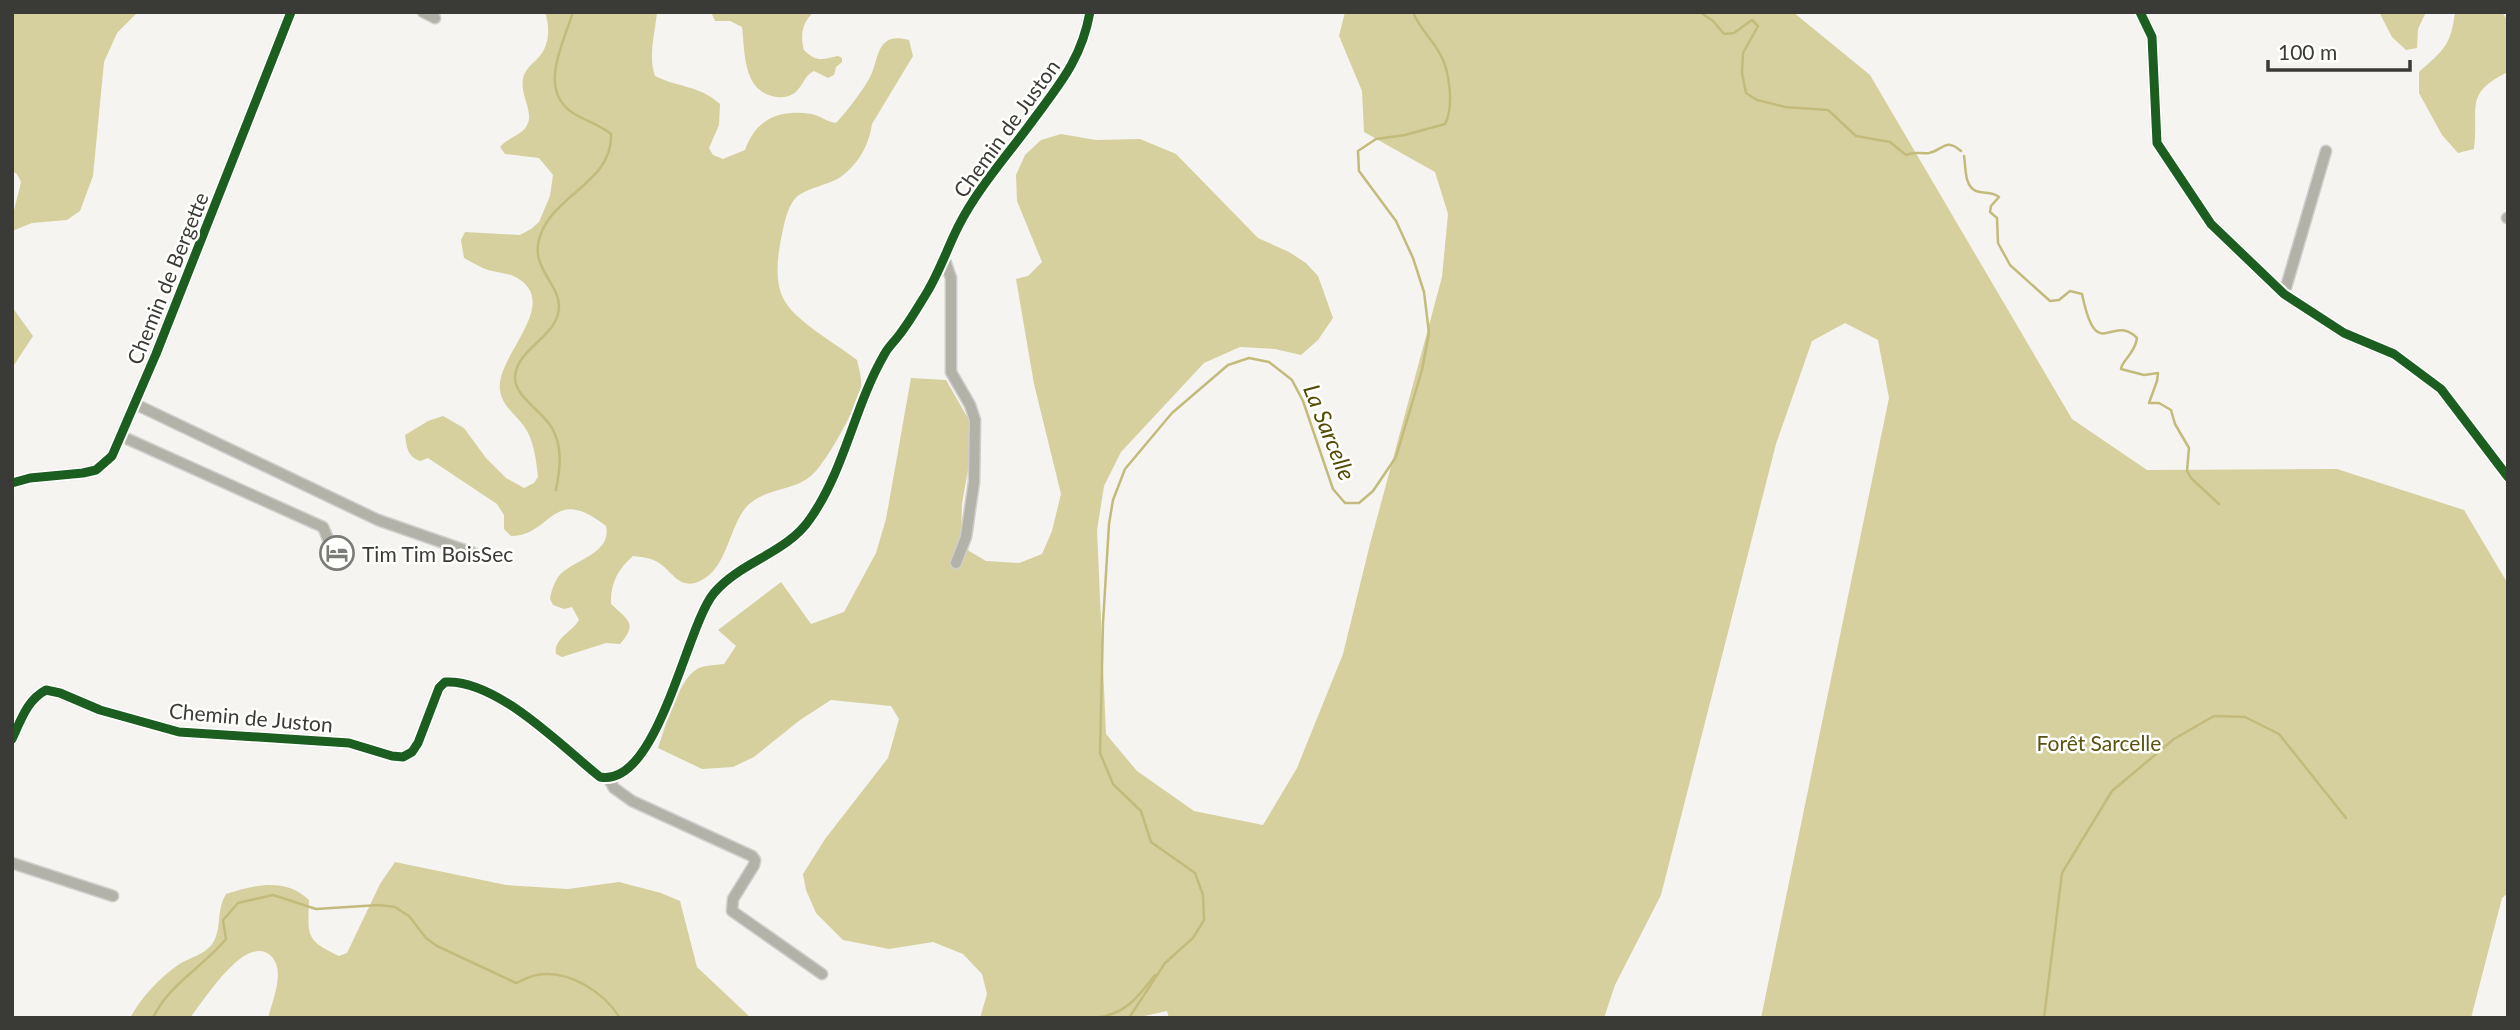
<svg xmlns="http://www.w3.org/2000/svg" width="2520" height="1030" viewBox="0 0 2520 1030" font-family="Lato,sans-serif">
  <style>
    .forest { fill: #d6d09e }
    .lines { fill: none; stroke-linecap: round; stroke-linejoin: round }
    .stream { stroke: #c3bb7c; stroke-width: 2.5 }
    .minor-casing { stroke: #cfcecc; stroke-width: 13 }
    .minor { stroke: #b3b2a8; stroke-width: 10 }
    .cycleway-casing { stroke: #fffffe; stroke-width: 13 }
    .cycleway { stroke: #1b5e20; stroke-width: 9 }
    .labels { text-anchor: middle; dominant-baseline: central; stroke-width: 5; stroke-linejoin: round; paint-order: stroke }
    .street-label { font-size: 21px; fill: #3a3a37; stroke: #fffffe }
    .poi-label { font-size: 21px; fill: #3a3a37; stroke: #fffffe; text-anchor: start }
    .park-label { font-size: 21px; fill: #5a520f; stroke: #fffffe }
    .water-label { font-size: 23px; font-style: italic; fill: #524a02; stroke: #fffffe }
  </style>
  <rect width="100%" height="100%" fill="#f5f4f0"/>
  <g class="forest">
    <path d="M12,12H138L117,33L104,62L93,176L80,211L67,220L32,223L12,231C12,211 17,201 21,182L17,174L12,171Z"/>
    <path d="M545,12H657C655,33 648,57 655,76C679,88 699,85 720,104L719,125L709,148L713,155L723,159L745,150C756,119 779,109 811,114C820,115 826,122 836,123C848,110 860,94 869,79C880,61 874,31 909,40L913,56L872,124C869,146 857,166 839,178C827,185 811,187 799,195C788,203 785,221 782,234C778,253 774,279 783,298C794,321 837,344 857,360C859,369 862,378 861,387C859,404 825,465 811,476C793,491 766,488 748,505C728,526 729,567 700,581C680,591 672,571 659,563C652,558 642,557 633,556C618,569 610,584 611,604C628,620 638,623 620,644L606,643L562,657L556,654C553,639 572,632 579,620L572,607L564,609L553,605L550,599C551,592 554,583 558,577C572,559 612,555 606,526C552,483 552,536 511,536L504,529V515L497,504L428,458L420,461C407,456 407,448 405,435L428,421L443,416L464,428L486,458L506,478L524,488L534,483L538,477C536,460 534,440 524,426C515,414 502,406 500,390C495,357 560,306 519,279C509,272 493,273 483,268C476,265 470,261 464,258L461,240L465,232L520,235L531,229L539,222L550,196L553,175L539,158L505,154L500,147C508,137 524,135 528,123C533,109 518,92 524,75C527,68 533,63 538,58C550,46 550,27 545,12Z"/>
    <path d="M711,12H814C802,22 800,36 804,50C818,64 824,58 838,56L842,58V62L836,67L834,75L828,78L814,71C803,76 803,88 793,94C786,98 779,98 772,96C743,89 745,52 742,27L730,21H715Z"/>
    <path d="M1345,12H1793L1870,75L2072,419L2147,470L2337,469L2464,510L2508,584V893L2502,898L2471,1018H1761L1889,398L1878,340L1845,323L1812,341L1776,444L1661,895L1615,985L1604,1018H1169L1167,1011L1135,1018H980L987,994L982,974L963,954L933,942L889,949L843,940L816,913L806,890L803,874L825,839L888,758L899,719L891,706L831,700L800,720L754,757L733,767L702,769L658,748C665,728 678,680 697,669C704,665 715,665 724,664L736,646L718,630L781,582L811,624L844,612L876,553L886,519L911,378L946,380L969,420V464L962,504L961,538L969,551L986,561L1019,563L1042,554L1052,531L1061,494L1034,384L1016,279L1028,276L1042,262L1017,201L1016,175L1025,155L1041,140L1061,134L1096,140L1140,139L1176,154L1258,238L1289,252L1306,263L1318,276L1333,318L1318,340L1301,355L1275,349L1240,347L1204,363L1121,452L1104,486L1097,530L1106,734L1137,771L1194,811L1263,825L1297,768L1343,654L1370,544L1442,277L1448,214L1435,172L1364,132L1362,91L1339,36Z"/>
    <path d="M2379,12H2426L2418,29L2417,48L2406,50L2392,37Z"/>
    <path d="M2455,12H2502L2508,21V72C2462,94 2480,109 2474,149L2458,153L2442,135L2419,93V72C2444,50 2451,45 2455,12Z"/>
    <path d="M12,307L33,336L12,368Z"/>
    <path d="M395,862L506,885L568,889L619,882L661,893L680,901L697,967L751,1018H268C273,999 289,963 265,952C255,948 243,956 236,962C218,978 204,999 190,1018H130C141,998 159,978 178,965C190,957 206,955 214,941C222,926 216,911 226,894C254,885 285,877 309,900C308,936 305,940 339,956L347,953L380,884Z"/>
  </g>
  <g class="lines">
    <g class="stream">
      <path d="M1700,12L1713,21L1724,34L1734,33L1752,20L1758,26L1743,53L1742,73L1746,93L1757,100L1785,107L1828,110L1856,136L1890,142L1906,155C1915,151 1920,154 1929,153C1944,150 1945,137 1961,151"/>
      <path d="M1964,156C1966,167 1964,186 1976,191C1984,194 1992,191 1999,197L1991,206L1990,212L1997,218L1998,243L2010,265L2050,301L2059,300L2070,291L2082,294C2097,366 2111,312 2137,338C2135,354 2122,360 2121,369L2144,375L2158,373L2157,381L2149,403H2159L2171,410L2175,424L2189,448L2187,471L2191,478L2219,504"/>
      <path d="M556,490C560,470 563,447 552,428C543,412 514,396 515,377C517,347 559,337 559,306C559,283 529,267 540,236C554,194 613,182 611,134C600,125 586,121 573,113C537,90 564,42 573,12"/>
      <path d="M153,1018C168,985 203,967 226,939L223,920L238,903L273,895L316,909L379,905L395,907L409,916L426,938L437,946L516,983C523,980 530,976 537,975C568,969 604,992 620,1018"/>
      <path d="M1095,1018C1126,1014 1137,998 1155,975"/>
      <path d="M1129,1018L1165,963L1193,938L1204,920L1203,895L1195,873L1151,842L1141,811L1113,784L1100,753L1103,623L1109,524L1113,500L1125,469L1172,413L1228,365L1249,358L1269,362L1292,380L1303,401L1333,489L1345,503H1359L1373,491L1396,457L1422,370L1429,333L1424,292L1413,258L1396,221L1359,171L1358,151L1376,139L1405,135L1445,124C1454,107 1450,71 1440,54C1432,39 1419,28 1413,12"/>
      <path d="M2044,1018L2062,873L2112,791L2174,739L2214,716L2245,717L2279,734L2346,818"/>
    </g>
    <g class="minor-casing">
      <g id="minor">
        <path d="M423,12L435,18"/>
        <path d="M2140,12L2152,37L2157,143L2211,224L2284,294L2344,333L2394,354L2441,389L2508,477"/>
        <path d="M2507,218H2508"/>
        <path d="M944,258L951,278V372L970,405L975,420L974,482L966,537L956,563"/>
        <path d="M2284,294L2326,151"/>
        <path d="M135,404L378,520L473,553"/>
        <path d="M121,436L323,527L328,539"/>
        <path d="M12,483L30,478L83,473L96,470L112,456L156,354L291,12"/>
        <path d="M12,739C21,720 27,700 46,690L60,693L100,710L179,732L349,743L392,756L403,757L412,752L418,743L439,688L445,682C497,679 561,746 600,777C658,788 686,626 714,593C741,561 786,554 810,519C845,469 854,407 884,355C888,347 895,341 900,334C910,321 918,307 926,294C939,273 947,249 958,227C976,191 1004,159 1028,127C1057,87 1081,62 1090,12"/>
        <path d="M609,779L614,788L632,801L752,856L755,860L754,865L733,899L732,911L822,974"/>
        <path d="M12,863L113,896"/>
      </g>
    </g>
    <use href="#minor" class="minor"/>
    <g class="cycleway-casing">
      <g id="cycleway">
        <path d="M2140,12L2152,37L2157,143L2211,224L2284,294L2344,333L2394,354L2441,389L2508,477"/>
        <path d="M12,483L30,478L83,473L96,470L112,456L156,354L291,12"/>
        <path d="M12,739C21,720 27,700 46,690L60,693L100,710L179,732L349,743L392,756L403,757L412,752L418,743L439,688L445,682C497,679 561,746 600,777C658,788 686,626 714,593C741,561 786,554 810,519C845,469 854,407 884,355C888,347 895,341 900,334C910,321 918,307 926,294C939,273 947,249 958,227C976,191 1004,159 1028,127C1057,87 1081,62 1090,12"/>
      </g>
    </g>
    <use href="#cycleway" class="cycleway"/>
  </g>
  <defs>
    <g id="hotel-ring" transform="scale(1.75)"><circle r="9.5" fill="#fffffe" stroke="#7b7b78" stroke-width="1.5"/><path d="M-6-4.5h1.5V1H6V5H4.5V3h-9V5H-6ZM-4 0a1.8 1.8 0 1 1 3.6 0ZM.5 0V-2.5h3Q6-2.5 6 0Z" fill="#7b7b78"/></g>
  </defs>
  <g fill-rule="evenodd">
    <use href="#hotel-ring" x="337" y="553"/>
  </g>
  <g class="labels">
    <g class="street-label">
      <text transform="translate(1006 128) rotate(-54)">Chemin de Juston</text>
      <text transform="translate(167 278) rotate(-68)">Chemin de Bergette</text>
      <text transform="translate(251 717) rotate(5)">Chemin de Juston</text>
    </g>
    <g class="poi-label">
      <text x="362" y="553">Tim Tim BoisSec</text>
    </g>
    <g class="park-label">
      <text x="2099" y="742">Forêt Sarcelle</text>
    </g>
    <g class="water-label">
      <text transform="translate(1330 432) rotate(68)">La Sarcelle</text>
    </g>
  </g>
  <rect width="2520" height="1030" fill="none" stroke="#3a3a37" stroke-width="28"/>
  <path d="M2268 60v10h142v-10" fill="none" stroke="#3a3a37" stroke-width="3.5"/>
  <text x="2278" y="60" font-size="21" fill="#3a3a37" stroke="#fffffe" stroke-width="5" paint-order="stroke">100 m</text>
</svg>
